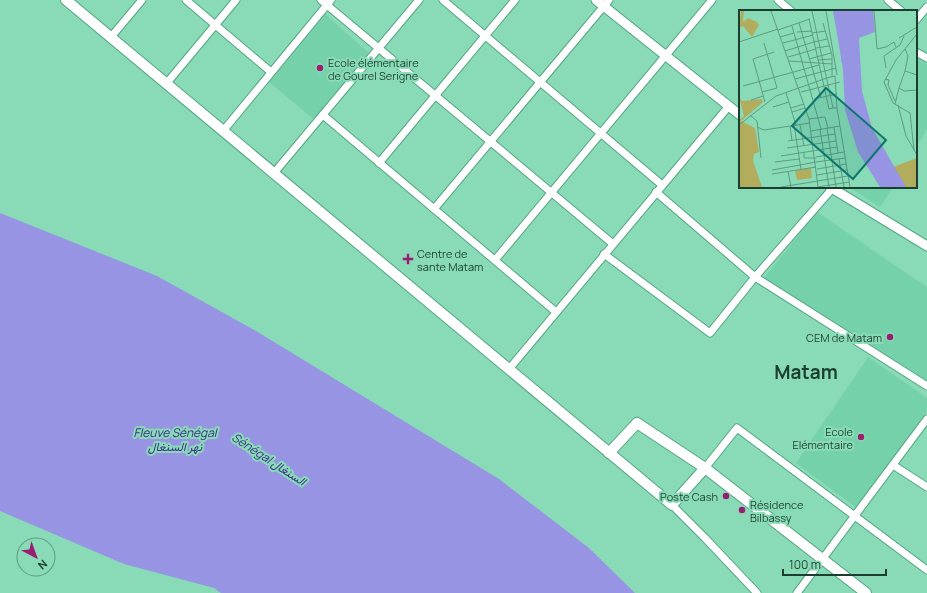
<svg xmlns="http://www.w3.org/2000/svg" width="927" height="593" viewBox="0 0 927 593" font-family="Manrope,Vazirmatn,sans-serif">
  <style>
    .built { fill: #75d1aa }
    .water { fill: #9794e3 }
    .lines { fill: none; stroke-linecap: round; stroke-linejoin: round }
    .minor-casing { stroke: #53a583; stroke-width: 9 }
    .tertiary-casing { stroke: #53a583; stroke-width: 11 }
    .secondary-casing { stroke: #53a583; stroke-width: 12 }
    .minor { stroke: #fff; stroke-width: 7 }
    .tertiary { stroke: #fff; stroke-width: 9 }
    .secondary { stroke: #fff; stroke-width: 10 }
    .poi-dot { fill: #9b1d72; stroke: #89dbb7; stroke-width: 1.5 }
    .labels { text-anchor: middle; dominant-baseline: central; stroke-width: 4; stroke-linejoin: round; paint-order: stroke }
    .poi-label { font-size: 11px; fill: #1c3e30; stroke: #89dbb7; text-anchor: start }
    .water-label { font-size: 12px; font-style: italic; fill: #3d2e89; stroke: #89dbb7 }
    .town-label { font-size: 19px; font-weight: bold; fill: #1c3e30; stroke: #89dbb7 }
    .inset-river { fill: none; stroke: #9794e3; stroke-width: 2 }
    .inset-road { fill: none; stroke: #5d9c81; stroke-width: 1 }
    .view { fill: #0f766e; fill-opacity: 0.15; stroke: #0f766e; stroke-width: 2 }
    .inset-edge { fill: none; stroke: #1c3e30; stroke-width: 2 }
  </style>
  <rect width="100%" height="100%" fill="#89dbb7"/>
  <g class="built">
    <path d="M324,13L371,55L316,121L269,82Z"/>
    <path d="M916,58L927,64V129L916,147Z"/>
    <path d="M849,187H893L880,207Z"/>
    <path d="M817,212L927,287V387L764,278Z"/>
    <path d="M868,357L927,398V411L858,509L796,463Z"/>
  </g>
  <path class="water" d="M0,213L157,276L256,331L499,479L589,548L635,593H221L214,588L124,564L0,511Z"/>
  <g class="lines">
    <g class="minor-casing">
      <g id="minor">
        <path d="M186,0L271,72"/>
        <path d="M321,0L613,244"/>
        <path d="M443,0L662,185"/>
        <path d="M778,0L791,11"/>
        <path d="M888,0L901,11"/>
        <path d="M916,20L927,7"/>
        <path d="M111,37L142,0"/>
        <path d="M916,52L927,58"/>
        <path d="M166,84L236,0"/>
        <path d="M323,115L556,312"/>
        <path d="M223,131L331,0"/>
        <path d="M379,163L515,0"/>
        <path d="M274,173L419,0"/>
        <path d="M656,192L755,277L927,386"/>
        <path d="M434,209L609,0"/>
        <path d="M604,254L710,333L755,277L832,189"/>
        <path d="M495,260L712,0"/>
        <path d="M509,369L729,106"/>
        <path d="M893,465L927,487"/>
        <path d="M705,468L737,428L927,570"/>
        <path d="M672,505L705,538L757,593"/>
        <path d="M797,593L927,419"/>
      </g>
    </g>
    <g class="tertiary-casing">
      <g id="tertiary">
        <path d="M596,0L740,115"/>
        <path d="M830,187L927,246"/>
      </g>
    </g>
    <g class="secondary-casing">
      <g id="secondary">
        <path d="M66,0L672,505L705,468L866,593"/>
        <path d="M609,453L637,423L705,468"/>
      </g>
    </g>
    <use href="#minor" class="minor"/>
    <use href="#tertiary" class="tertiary"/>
    <use href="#secondary" class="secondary"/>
  </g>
  <g class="poi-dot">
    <circle cx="320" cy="68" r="4"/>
    <path d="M406 253h4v4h4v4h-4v4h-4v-4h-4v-4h4z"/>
    <circle cx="890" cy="337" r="4"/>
    <circle cx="861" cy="437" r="4"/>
    <circle cx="726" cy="496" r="4"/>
    <circle cx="742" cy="510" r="4"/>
  </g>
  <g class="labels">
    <g class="poi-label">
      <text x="328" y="62">Ecole élémentaire<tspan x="328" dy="13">de Gourel Serigne</tspan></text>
      <text x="417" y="253">Centre de<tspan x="417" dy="13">sante Matam</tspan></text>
      <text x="882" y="337" text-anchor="end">CEM de Matam</text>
      <text x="853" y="431" text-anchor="end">Ecole<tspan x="853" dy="13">Elémentaire</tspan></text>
      <text x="718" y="496" text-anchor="end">Poste Cash</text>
      <text x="750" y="504">Résidence<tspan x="750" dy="13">Bilbassy</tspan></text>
    </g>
    <g class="water-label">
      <text x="175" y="432">Fleuve Sénégal<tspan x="175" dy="14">نهر السنغال</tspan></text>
      <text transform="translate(269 459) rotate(33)">Sénégal السنغال</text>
    </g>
    <g class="town-label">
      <text x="806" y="372">Matam</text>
    </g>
  </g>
  <g transform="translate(739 10)">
    <rect width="178" height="178" fill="#89dbb7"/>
    <path d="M2,1H5L4,12L9,8L18,12L20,15L13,27L4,16L0,18ZM0,87L3,91L23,89L24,92L2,111L16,118L20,142L15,144L14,151L23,177H0V110L5,106ZM178,148V177H167L154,157ZM72,158L73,168L58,170L56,161Z" fill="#b2ac5d"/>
    <path d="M94,1H134L136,22L120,28L123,81L133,118L167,177H141L119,142L106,100L104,59Z" fill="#9794e3"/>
    <path class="inset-river" d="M102,51L121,55"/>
    <path class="inset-road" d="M32,1L70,109L79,177M73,1L94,98H98L111,177M87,1L98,65M135,1L138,39L147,37L155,32L157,37M70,9L90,99L94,98M60,13L82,88M84,13L93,45V67M53,16L82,119M39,20L71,9M58,22L73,21M73,23L87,21M41,27L55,23M160,28L178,17M0,32L39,19M75,32L88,29M44,33L74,25M77,38L90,36M166,39L169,46L166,61M46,41L75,32M49,47L77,39M70,49L92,43M79,50L93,49M50,51L93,54M147,58L145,46L161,35L165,26M88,68L96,66L98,98M56,69L97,58M146,69L150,70L149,75L156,91M4,76L80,55M160,78L166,61L178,65M23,82L38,78L25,33M62,82L101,72M47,83L57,115M75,89L98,84M12,90L24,86M26,92L14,49L35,42M156,94L160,78L165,81L178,80M159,95L167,126L178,145M34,97L50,92M52,98L65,94M53,102L66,98M11,105L18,111L22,148M70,109L86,107L89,118M0,115L37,86L88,68M55,115L62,159M61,115L65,136M51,116L53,131M18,117L25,120L71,113M95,117L99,143M88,118L97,177M81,119L90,177M72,121L101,116M49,131L96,124M48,138L97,131M175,140L171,103L154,93L145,72L157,50L178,24M65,142V148H77M42,146L98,137M77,147L105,142M100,149L105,177M36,152L60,149M77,152L106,148M61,155L77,152M78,159L107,154M33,160L61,155M49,161L52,177M33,164L77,157M78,165L108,160M42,177L109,166M79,177L110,172"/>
    <path class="view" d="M87,78L147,130L114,169L53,116Z"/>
    <rect width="178" height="178" class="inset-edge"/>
  </g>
  <g transform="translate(36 557) rotate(139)"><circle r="19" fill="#89dbb7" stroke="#5d9c81"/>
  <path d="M0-3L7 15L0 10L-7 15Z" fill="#9b1d72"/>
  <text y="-6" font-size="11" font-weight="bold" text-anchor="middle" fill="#1c3e30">N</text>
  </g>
  <path d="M783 569v6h103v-6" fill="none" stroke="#1c3e30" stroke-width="2"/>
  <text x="789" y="569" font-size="12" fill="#1c3e30" stroke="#89dbb7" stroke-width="3" paint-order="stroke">100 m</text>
</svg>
